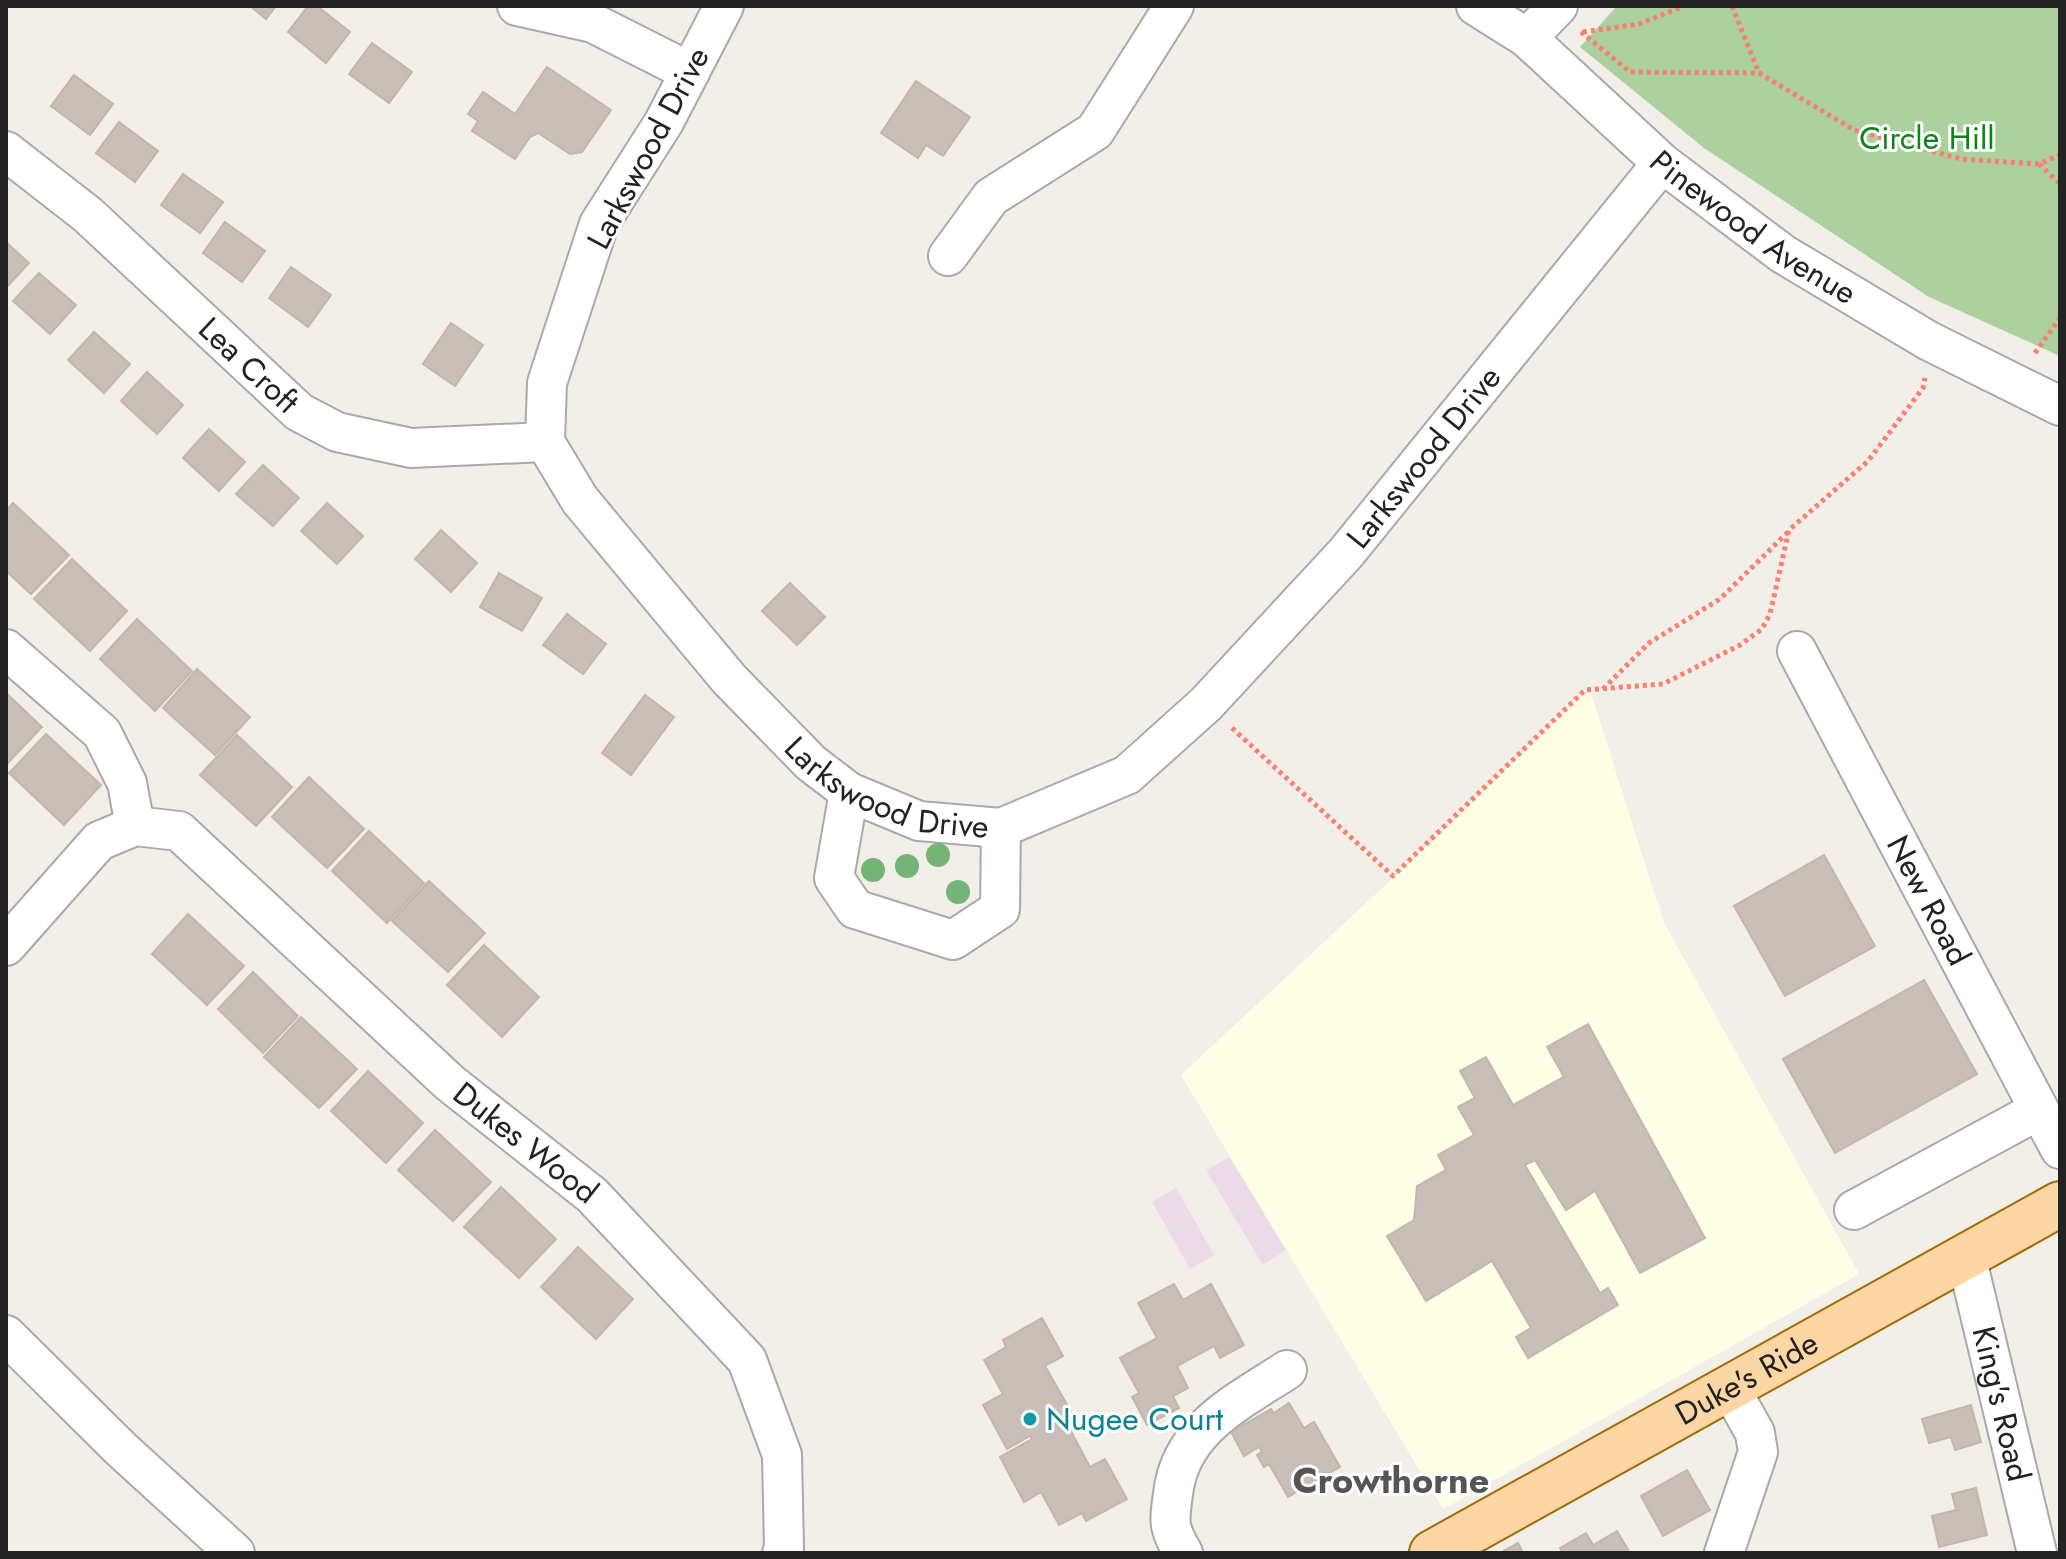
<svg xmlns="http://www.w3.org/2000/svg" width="2066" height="1559" viewBox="0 0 2066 1559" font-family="Jost,sans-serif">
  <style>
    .industrial { fill: #ebdbe8 }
    .education { fill: #ffffe5 }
    .forest { fill: #add19e }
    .building { fill: #c7bfb8; stroke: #c4b6ab; stroke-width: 2 }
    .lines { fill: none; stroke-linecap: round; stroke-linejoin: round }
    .minor-casing { stroke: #a9a9a9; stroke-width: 42 }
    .major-casing { stroke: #a06b00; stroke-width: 48 }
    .path { stroke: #fa8072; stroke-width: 5; stroke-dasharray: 4 4; stroke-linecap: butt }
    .minor { stroke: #fff; stroke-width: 38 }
    .major { stroke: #fcd6a4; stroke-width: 44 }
    .tree { fill: #74b475 }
    .culture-dot { fill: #0f9aa8; stroke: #fff; stroke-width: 3 }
    .labels { text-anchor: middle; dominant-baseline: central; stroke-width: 6; stroke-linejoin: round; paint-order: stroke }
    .park-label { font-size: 32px; fill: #0c8416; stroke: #fff }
    .street-label { font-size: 32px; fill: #222; stroke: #fff }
    .culture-label { font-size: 32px; fill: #0d838f; stroke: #fff; text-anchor: start }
    .quarter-label { font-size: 36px; font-weight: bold; fill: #555; stroke: #fff }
  </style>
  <rect width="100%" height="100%" fill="#f2efe9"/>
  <g class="industrial">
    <path d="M1229,1157L1286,1250L1263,1265L1206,1170Z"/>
    <path d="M1176,1188L1214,1255L1190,1269L1152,1202Z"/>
  </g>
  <path class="education" d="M1589,687L1663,921L1859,1274L1443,1509L1181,1075L1434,840Z"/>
  <path class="forest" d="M1617,6H2060V356L1929,297L1704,148L1580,47Z"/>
  <g class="building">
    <path d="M250,6H276L266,19Z"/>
    <path d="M308,6H317L350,32L326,63L288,32Z"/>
    <path d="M372,43L412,72L389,103L349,74Z"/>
    <path d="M547,67L611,110L582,152L570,154L538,133L530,137L515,159L472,131L478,121L468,114L483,92L515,114Z"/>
    <path d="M74,75L113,104L90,135L51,106Z"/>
    <path d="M916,81L970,117L943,156L926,145L918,158L881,133Z"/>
    <path d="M119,122L158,151L135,182L96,153Z"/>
    <path d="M183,174L223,202L200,233L161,205Z"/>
    <path d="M225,222L265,251L242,282L203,253Z"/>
    <path d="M6,242L29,263L6,288Z"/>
    <path d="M291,267L331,295L308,327L269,298Z"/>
    <path d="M39,273L76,305L50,334L13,301Z"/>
    <path d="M451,323L483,345L455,386L423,364Z"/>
    <path d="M94,332L130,364L104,393L68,360Z"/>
    <path d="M147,372L183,405L157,434L121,401Z"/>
    <path d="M209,429L245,462L219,491L183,458Z"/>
    <path d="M263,465L299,498L273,526L236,494Z"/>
    <path d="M13,503L69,555L31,594L6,571V511Z"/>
    <path d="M327,503L363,536L337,564L301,531Z"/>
    <path d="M441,530L477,563L451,592L415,559Z"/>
    <path d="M72,559L127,611L90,651L34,599Z"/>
    <path d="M499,573L542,598L522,631L480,607Z"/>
    <path d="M790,583L825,617L797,645L762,611Z"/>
    <path d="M567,614L606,644L583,674L543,645Z"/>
    <path d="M137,619L192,671L155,711L100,659Z"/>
    <path d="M197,669L250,717L215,755L163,708Z"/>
    <path d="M6,693L42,727L6,765Z"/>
    <path d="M645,695L674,717L631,775L602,753Z"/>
    <path d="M46,734L101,785L64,825L9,773Z"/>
    <path d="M237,735L292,787L256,826L200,775Z"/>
    <path d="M309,777L364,829L327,868L272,817Z"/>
    <path d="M369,831L424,883L387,923L332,871Z"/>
    <path d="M1824,855L1875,946L1785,996L1734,906Z"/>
    <path d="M429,881L485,933L448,972L392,921Z"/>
    <path d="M188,914L244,966L207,1005L152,954Z"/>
    <path d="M484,945L539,997L502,1037L447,985Z"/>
    <path d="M253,972L298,1016L263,1053L218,1009Z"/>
    <path d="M1924,980L1977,1074L1835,1153L1783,1059Z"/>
    <path d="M301,1017L357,1069L319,1108L264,1057Z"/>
    <path d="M1588,1024L1705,1238L1640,1273L1595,1191L1566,1210L1535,1160L1525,1165L1600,1293L1608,1288L1618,1305L1528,1358L1516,1337L1531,1328L1492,1261L1426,1301L1387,1236L1414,1220L1417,1186L1446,1170L1438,1155L1474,1135L1458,1107L1475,1098L1460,1071L1486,1057L1513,1105L1564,1077L1547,1047Z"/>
    <path d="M368,1071L423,1123L386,1163L331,1111Z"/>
    <path d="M435,1130L491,1182L453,1221L398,1170Z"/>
    <path d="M501,1187L556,1239L519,1278L464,1227Z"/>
    <path d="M578,1247L633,1299L596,1339L541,1287Z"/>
    <path d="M1174,1284L1183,1300L1211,1284L1244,1345L1220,1358L1214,1346L1177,1366L1188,1388L1173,1396L1179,1408L1147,1425L1132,1397L1139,1393L1120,1358L1157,1338L1138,1303Z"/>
    <path d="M1042,1318L1063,1356L1045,1366L1073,1415L1066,1422L1090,1467L1105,1459L1127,1499L1086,1521L1082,1513L1059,1525L1041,1492L1024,1502L1000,1457L1032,1439L1030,1436L1007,1449L983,1405L1003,1394L984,1360L1006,1347L1003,1340Z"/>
    <path d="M1289,1403L1304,1428L1314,1422L1340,1467L1288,1497L1269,1464L1264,1467L1257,1455L1262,1452L1259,1447L1244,1456L1231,1432L1271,1409L1274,1413Z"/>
    <path d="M1971,1405L1981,1442L1955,1450L1951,1437L1929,1443L1922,1419Z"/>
    <path d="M1687,1470L1710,1510L1663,1536L1641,1496Z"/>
    <path d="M1976,1488L1987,1535L1939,1547L1932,1516L1956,1510L1952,1494Z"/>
    <path d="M1617,1531L1630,1553H1563L1560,1548L1586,1533L1593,1545Z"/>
    <path d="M1518,1543L1523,1553H1500Z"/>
  </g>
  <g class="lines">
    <g class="minor-casing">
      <g id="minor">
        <path d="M517,6L593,23L690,72"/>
        <path id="s1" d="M724,6L664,122L599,224L547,383L545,442L580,500L729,679L811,763L849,792L919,821L1001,828L1127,775L1206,704L1346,553L1662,163"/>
        <path id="s2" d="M1476,6L1527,38L1662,163L1783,254L1929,341L2060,406"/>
        <path d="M1527,38L1558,6"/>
        <path id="s3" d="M6,151L88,215L299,412L337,432L411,448L545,442"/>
        <path d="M948,256L991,197L1095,131L1174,6"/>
        <path d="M6,649L102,733L127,783L135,826"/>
        <path id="s4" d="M1797,651L2060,1149"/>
        <path d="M849,792L834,878L855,909L953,940L1000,909L1001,828"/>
        <path id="s5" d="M6,946L99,841L135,826L179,831L450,1083L592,1195L747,1360L782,1455L784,1548L782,1553"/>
        <path d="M1854,1210L2039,1110"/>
        <path id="s6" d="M1966,1256L2037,1553"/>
        <path d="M6,1335L121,1449L235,1553"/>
        <path d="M1183,1553C1168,1527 1169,1523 1173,1494C1180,1429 1238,1402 1287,1370"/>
        <path d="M1724,1553L1758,1452L1755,1433L1730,1388"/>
      </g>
    </g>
    <g class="major-casing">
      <g id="major">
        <path id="s7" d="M1432,1553L2060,1204"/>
      </g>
    </g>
    <g class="path">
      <path d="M1732,6L1759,73"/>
      <path d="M1581,32L1630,72L1759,73L1854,130L1961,159L2039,164L2060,155"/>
      <path d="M1583,32L1639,24L1684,6"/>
      <path d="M2039,164L2060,184"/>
      <path d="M2035,353L2060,318"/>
      <path d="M1603,689L1649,643L1720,599L1789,531"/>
      <path d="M1232,728L1393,876L1585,690L1663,684L1740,645L1762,629L1770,614L1789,530L1868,461L1923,388L1925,378"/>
    </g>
    <use href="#minor" class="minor"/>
    <use href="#major" class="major"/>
  </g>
  <g class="tree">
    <circle cx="938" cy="855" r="12"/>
    <circle cx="907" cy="866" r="12"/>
    <circle cx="873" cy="870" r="12"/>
    <circle cx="958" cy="892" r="12"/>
  </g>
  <circle class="culture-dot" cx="1030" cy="1419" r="8"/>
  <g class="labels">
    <g class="park-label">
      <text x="1927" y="138">Circle Hill</text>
    </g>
    <g class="street-label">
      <text transform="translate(648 148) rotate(-62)">Larkswood Drive</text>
      <text stroke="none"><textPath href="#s2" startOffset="356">Pinewood Avenue</textPath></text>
      <text stroke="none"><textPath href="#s3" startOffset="324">Lea Croft</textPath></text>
      <text stroke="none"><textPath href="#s1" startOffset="1674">Larkswood Drive</textPath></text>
      <text stroke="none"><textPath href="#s1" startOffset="978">Larkswood Drive</textPath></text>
      <text stroke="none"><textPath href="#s4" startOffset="282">New Road</textPath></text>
      <text stroke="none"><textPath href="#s5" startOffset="690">Dukes Wood</textPath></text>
      <text stroke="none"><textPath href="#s7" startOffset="360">Duke's Ride</textPath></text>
      <text stroke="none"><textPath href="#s6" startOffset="152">King's Road</textPath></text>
    </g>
    <g class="culture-label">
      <text x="1046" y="1419">Nugee Court</text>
    </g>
    <g class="quarter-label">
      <text x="1391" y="1480">Crowthorne</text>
    </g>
  </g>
  <rect width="2066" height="1559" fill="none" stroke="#222222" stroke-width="16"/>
</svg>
